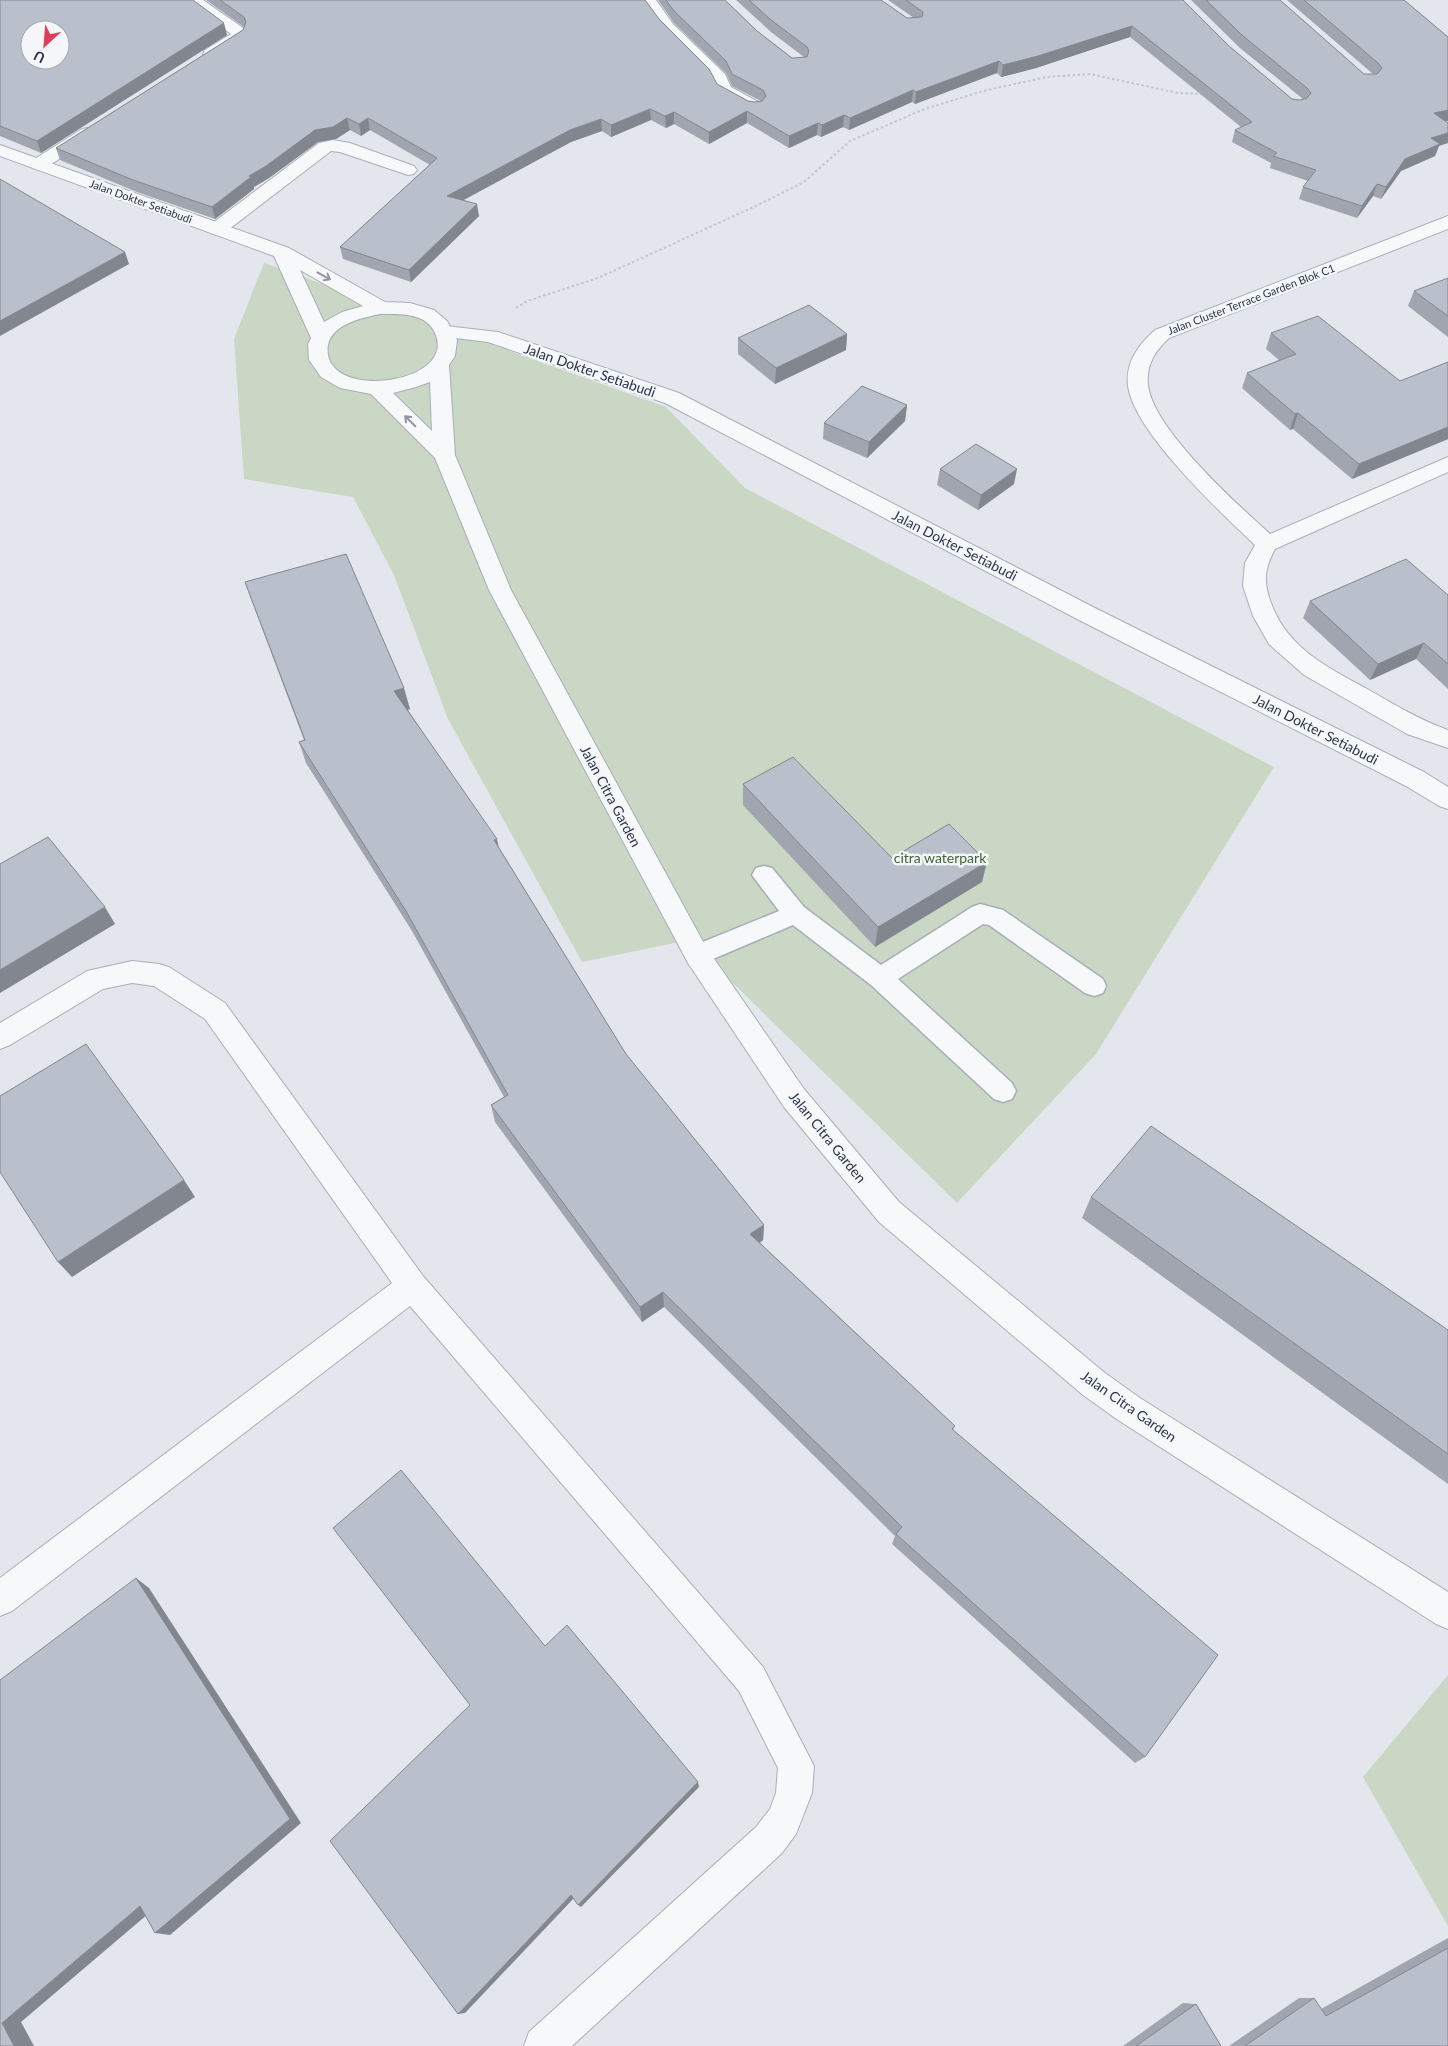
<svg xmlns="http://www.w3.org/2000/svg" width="1448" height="2046" viewBox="0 0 1448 2046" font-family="Lato,sans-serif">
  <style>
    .green { fill: #c9d7c4 }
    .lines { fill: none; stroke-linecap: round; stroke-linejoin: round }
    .service-casing { stroke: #a7aeb8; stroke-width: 3 }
    .minor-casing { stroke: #a7aeb8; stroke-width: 2 }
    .tertiary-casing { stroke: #a7aeb8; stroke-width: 2 }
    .path { stroke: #c1c5cb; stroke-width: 2; stroke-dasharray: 2.5 2.5; stroke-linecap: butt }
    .service { fill: #f7f8fa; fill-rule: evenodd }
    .minor { fill: #f7f8fa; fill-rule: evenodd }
    .tertiary { fill: #f7f8fa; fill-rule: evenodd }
    .wall { fill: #a0a5af }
    .shaded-wall { fill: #82868e }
    .building { fill: #bac0cb; stroke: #82868e; fill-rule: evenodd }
    .oneway { stroke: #9096a0 }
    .labels { text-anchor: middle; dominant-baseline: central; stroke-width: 5; stroke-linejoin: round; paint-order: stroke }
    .far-street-label { font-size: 11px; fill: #293547; stroke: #f4f6f9 }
    .street-label { font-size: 14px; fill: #293547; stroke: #f4f6f9 }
    .park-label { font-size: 14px; fill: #3f6435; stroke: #f4f6f9 }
  </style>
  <rect width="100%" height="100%" fill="#e3e7ed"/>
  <g class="green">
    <path d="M264,263L666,407L745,488L1274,767L1096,1054L957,1203L689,940L582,962L448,719L394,575L353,497L244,479L234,339Z"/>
    <path d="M1448,1675V1926L1363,1777Z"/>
  </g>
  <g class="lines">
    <g class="service-casing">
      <path id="service" d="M764,866L772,868L804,907L881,965L972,907L980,904L1003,910L1103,979L1106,986L1103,993L1094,996L1085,993L989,925L983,924L898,979L1012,1083L1016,1091L1012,1099L1003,1102L994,1099L871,985L793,925L706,962L697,965L688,962L685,955L688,948L779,911L752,875L756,868Z"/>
    </g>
    <g class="minor-casing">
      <g id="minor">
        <path d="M184,0H203L246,30L248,33L246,37L217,58H205L203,54L205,50L231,34Z"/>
        <path d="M640,0H656L673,24L725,74L731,87L760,103L763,107L760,111L754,112L748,111L718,94L711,80L661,30Z"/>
        <path d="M88,128L94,129L97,133L94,137L45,168L39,169L33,168L30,164L33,160L82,129Z"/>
        <path d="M333,140L350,143L414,166L417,170L414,174L408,175L340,152L331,151L224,233L217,235L210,233L208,229L210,225L319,143Z"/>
        <path d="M1448,216V229L1169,338C1155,351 1146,365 1148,385C1153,429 1237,504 1270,534L1448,457V472L1275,549C1265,568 1263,580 1270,600C1286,648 1327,667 1369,690C1395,705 1420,720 1448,730V748L1407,734L1304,675L1269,644L1253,616L1243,586L1245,563L1255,545C1221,513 1134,432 1128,386C1125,363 1139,344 1155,330Z"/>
        <path d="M446,326L498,332L679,393L1095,608L1424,772L1448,787V809L1439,806L1406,786L1079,620L665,403L488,342L439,336L436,332L439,328Z"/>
        <path d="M132,961L159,964L169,967L225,1003L423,1276L763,1667L814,1766L812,1793L796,1834L782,1853L572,2046H524L529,2032L756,1827L770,1809L776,1793L778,1768L739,1691L410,1306L12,1611L0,1616V1578L392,1283L205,1019L154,986L132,983L103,989L10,1045L0,1049V1023L87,971Z"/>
      </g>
    </g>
    <g class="tertiary-casing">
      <path id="tertiary" d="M0,145L289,248L385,302L410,303L434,310L447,321L457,340L455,356L449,365L455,455L511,590L706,947L804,1089L899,1202L1105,1373L1140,1398L1448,1592V1629L1436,1624L1118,1420L1083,1395L879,1222L784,1107L688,963L489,590L435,458L371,394L340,388L321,377L309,360L308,344L311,338L274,256L0,156ZM300,270L363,306L342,312L324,322ZM381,314C399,314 426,312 435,333C459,386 319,402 328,345C332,324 364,317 381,314ZM430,382L432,431L393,393L416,387Z"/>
    </g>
    <path class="path" d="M516,308L527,301L598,278L758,205L804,182L850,141L922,110L983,91L1047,77L1090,74L1178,93L1202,94"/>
    <use href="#service" class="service"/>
    <use href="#minor" class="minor"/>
    <use href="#tertiary" class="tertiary"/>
  </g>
  <g class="wall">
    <path d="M0,0L227,35L41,153L0,136Z"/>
    <path d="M206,0H645L659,19L717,84L748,101L755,102L761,101L732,86L726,73L674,23L658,0H725L757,31L792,58L804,57L771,32L736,0H881L907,18H914L888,0H1183L1229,46L1292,99L1300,100L1303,99L1240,48L1191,0H1280L1364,74H1373L1287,0H1404L1448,37V121H1446L1439,146L1435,156L1401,171L1381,199L1373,196L1357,218L1299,199L1303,187L1308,181L1270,168L1271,163L1232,142L1235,130L1241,127L1130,37L1036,68L1001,77L997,73L915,104L912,102L849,130L843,127L821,137L817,135L789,148L747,123L709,144L674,124L666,128L651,120L611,137L602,131L571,142L463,200L479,216L411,282L343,259L340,247L430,165L370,130L361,136L350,130L336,139L318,142L269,178L254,187V189L215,219L137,192L60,160L56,148L243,30L244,27Z"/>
    <path d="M1448,278V337L1408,306L1414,291Z"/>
    <path d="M1271,333L1400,381L1448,362V439L1352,479L1293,429L1290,430L1242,388L1247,373L1279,360L1266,349Z"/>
    <path d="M847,334L846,350L775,384L738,354V338Z"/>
    <path d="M907,405L905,421L867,458L823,439L824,423Z"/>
    <path d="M940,469L1014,484L978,510L937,485Z"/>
    <path d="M245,582L410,709L408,710L499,848L626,1054L764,1225L763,1240L760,1243L955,1426L953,1430L1145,1757L1135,1763L892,1544L895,1536L664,1307L642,1322L495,1122L491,1105L504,1097L412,931L306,763L299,742L304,740L253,604Z"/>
    <path d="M1448,595V689L1416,659L1370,680L1303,618L1310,601Z"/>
    <path d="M743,784L892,858L982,882L875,947L743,805Z"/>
    <path d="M1091,1197L1448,1330V1484L1082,1218Z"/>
    <path d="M1448,1938V2046H1229L1299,1998H1314L1321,2009Z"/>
    <path d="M1183,2003L1196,2004L1221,2046H1123Z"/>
  </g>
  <g class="shaded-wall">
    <path d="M224,23L227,35L41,153L37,141Z"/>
    <path d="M1132,26L1130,37L1036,68L1001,77L1003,65Z"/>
    <path d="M999,61L997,73L915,104L916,92Z"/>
    <path d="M913,90L912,102L849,130L850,118Z"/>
    <path d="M650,109L651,120L611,137V125Z"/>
    <path d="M1448,110V121L1429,125L1434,113Z"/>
    <path d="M747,111V123L709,144V132Z"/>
    <path d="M674,112V124L666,128L665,116Z"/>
    <path d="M844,115L843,127L821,137L822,125Z"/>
    <path d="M347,118L350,130L336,139L318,142L269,178L254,187V189L215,219L212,207L249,176L315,130Z"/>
    <path d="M368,118L370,130L361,136L359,124Z"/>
    <path d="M601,119L602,131L571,142L449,208L447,196L570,130Z"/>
    <path d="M818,123L817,135L789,148V136Z"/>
    <path d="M1448,133V143L1439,146L1435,156L1401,171L1381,199L1386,187L1405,159L1431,138Z"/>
    <path d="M1377,184L1373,196L1357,218L1362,206Z"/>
    <path d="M477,204L479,216L411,282L409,270Z"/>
    <path d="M125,252L129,264L0,336V321Z"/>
    <path d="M847,334L846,350L775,384L776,368Z"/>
    <path d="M907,405L905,421L867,458L869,442Z"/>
    <path d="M1298,413L1293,429L1290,430L1295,414Z"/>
    <path d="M1448,427V439L1352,479L1359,464Z"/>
    <path d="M1017,469L1014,484L978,510L981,495Z"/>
    <path d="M1424,643L1416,659L1370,680L1378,664Z"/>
    <path d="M404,688L410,709L400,712L394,691Z"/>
    <path d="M497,839L501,859L494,840Z"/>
    <path d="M987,862L982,882L875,947L878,927Z"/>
    <path d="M105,907L115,924L0,993V970Z"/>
    <path d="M184,1180L195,1197L72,1277L58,1262Z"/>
    <path d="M764,1225L763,1240L750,1249V1234Z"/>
    <path d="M663,1292L664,1307L642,1322L640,1307Z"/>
    <path d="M136,1578L149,1588L301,1823L170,1935L155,1933Z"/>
    <path d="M698,1782L699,1787L581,1907L578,1905Z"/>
    <path d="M571,1895L574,1898L465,2013L458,2014Z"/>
    <path d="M140,1906L155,1908L21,2022L34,2046H14L2,2023Z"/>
  </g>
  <g class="building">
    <path d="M0,0H193L224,23L37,141L0,126ZM30,30H60V60H30Z"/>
    <path d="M220,0H645L659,19L709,69L717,84L748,101L755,102L762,101L766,96L763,90L732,74L726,61L674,11L666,0H725L757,31L792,58L807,57L809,51L807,47L771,20L749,0H881L907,18L922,17L923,12L906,0H1183L1229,46L1292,99L1300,100L1307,98L1311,93L1307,88L1243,36L1206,0H1280L1364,74H1377L1382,68L1378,63L1304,0H1404L1448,37V110L1434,113L1448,123V133L1431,138L1440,144L1405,159L1386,187L1377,184L1362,206L1303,187L1316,170L1273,156L1277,153L1235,130L1252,122L1132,26L1038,56L1003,65L999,61L916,92L913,90L850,118L844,115L822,125L818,123L789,136L747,111L709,132L674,112L665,116L650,109L611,125L601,119L570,130L447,196L477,204L409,270L340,247L437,158L368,118L359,124L347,118L333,127L315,130L266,166L249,176L251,177L212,207L133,180L56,148L243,30L246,22L244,17Z"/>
    <path d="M0,179L125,252L0,321Z"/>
    <path d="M1448,278V316L1414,291Z"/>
    <path d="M809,305L847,334L776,368L738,338Z"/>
    <path d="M1318,316L1400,381L1448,362V427L1359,464L1298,413L1295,414L1247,373L1296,354L1271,333Z"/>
    <path d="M862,386L907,405L869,442L824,423Z"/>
    <path d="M976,444L1017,469L981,495L940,469Z"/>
    <path d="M346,554L404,688L394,691L497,839L494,840L626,1054L764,1225L750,1234L955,1426L952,1429L1218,1655L1145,1757L896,1534L902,1527L663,1292L640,1307L491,1105L508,1095L406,911L299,742L305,740L245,582Z"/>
    <path d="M1406,559L1448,595V664L1424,643L1378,664L1310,601Z"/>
    <path d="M793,757L892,858L949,824L987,862L878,927L743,784Z"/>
    <path d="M48,837L105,907L0,970V864Z"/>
    <path d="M86,1044L184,1180L58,1262L0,1172V1096Z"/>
    <path d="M1151,1126L1448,1330V1454L1091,1197Z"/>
    <path d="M401,1470L545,1646L567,1625L698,1782L578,1905L571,1895L458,2014L330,1841L470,1705L333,1528Z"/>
    <path d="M136,1578L290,1819L155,1933L140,1906L2,2023L14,2046H0V1680Z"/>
    <path d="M1448,1948V2046H1245L1314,1998L1326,2016Z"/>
    <path d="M1196,2004L1221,2046H1136Z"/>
  </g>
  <defs><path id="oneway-shaft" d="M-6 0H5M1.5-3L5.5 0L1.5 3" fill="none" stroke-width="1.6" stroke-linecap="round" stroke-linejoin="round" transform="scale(1.25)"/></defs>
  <g class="oneway">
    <use href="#oneway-shaft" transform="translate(324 276) rotate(29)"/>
    <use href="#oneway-shaft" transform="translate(410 421) rotate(-135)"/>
  </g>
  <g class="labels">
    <g class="far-street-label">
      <text transform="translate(141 201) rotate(20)">Jalan Dokter Setiabudi</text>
      <text transform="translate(1251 299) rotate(-21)">Jalan Cluster Terrace Garden Blok C1</text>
    </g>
    <g class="street-label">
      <text transform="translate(590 370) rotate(19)">Jalan Dokter Setiabudi</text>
      <text transform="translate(955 545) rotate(27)">Jalan Dokter Setiabudi</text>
      <text transform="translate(1316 729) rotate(27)">Jalan Dokter Setiabudi</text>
      <text transform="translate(611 796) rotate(62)">Jalan Citra Garden</text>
      <text transform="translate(828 1137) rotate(51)">Jalan Citra Garden</text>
      <text transform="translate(1129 1406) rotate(35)">Jalan Citra Garden</text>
    </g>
    <g class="park-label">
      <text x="940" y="857">citra waterpark</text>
    </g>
  </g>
  <g transform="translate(45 45) rotate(206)"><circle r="24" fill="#f4f6f9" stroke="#a3a9b2"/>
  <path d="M0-4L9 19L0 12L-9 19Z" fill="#db3f5a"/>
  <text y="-8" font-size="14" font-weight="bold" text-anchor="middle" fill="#293547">U</text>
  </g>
</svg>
